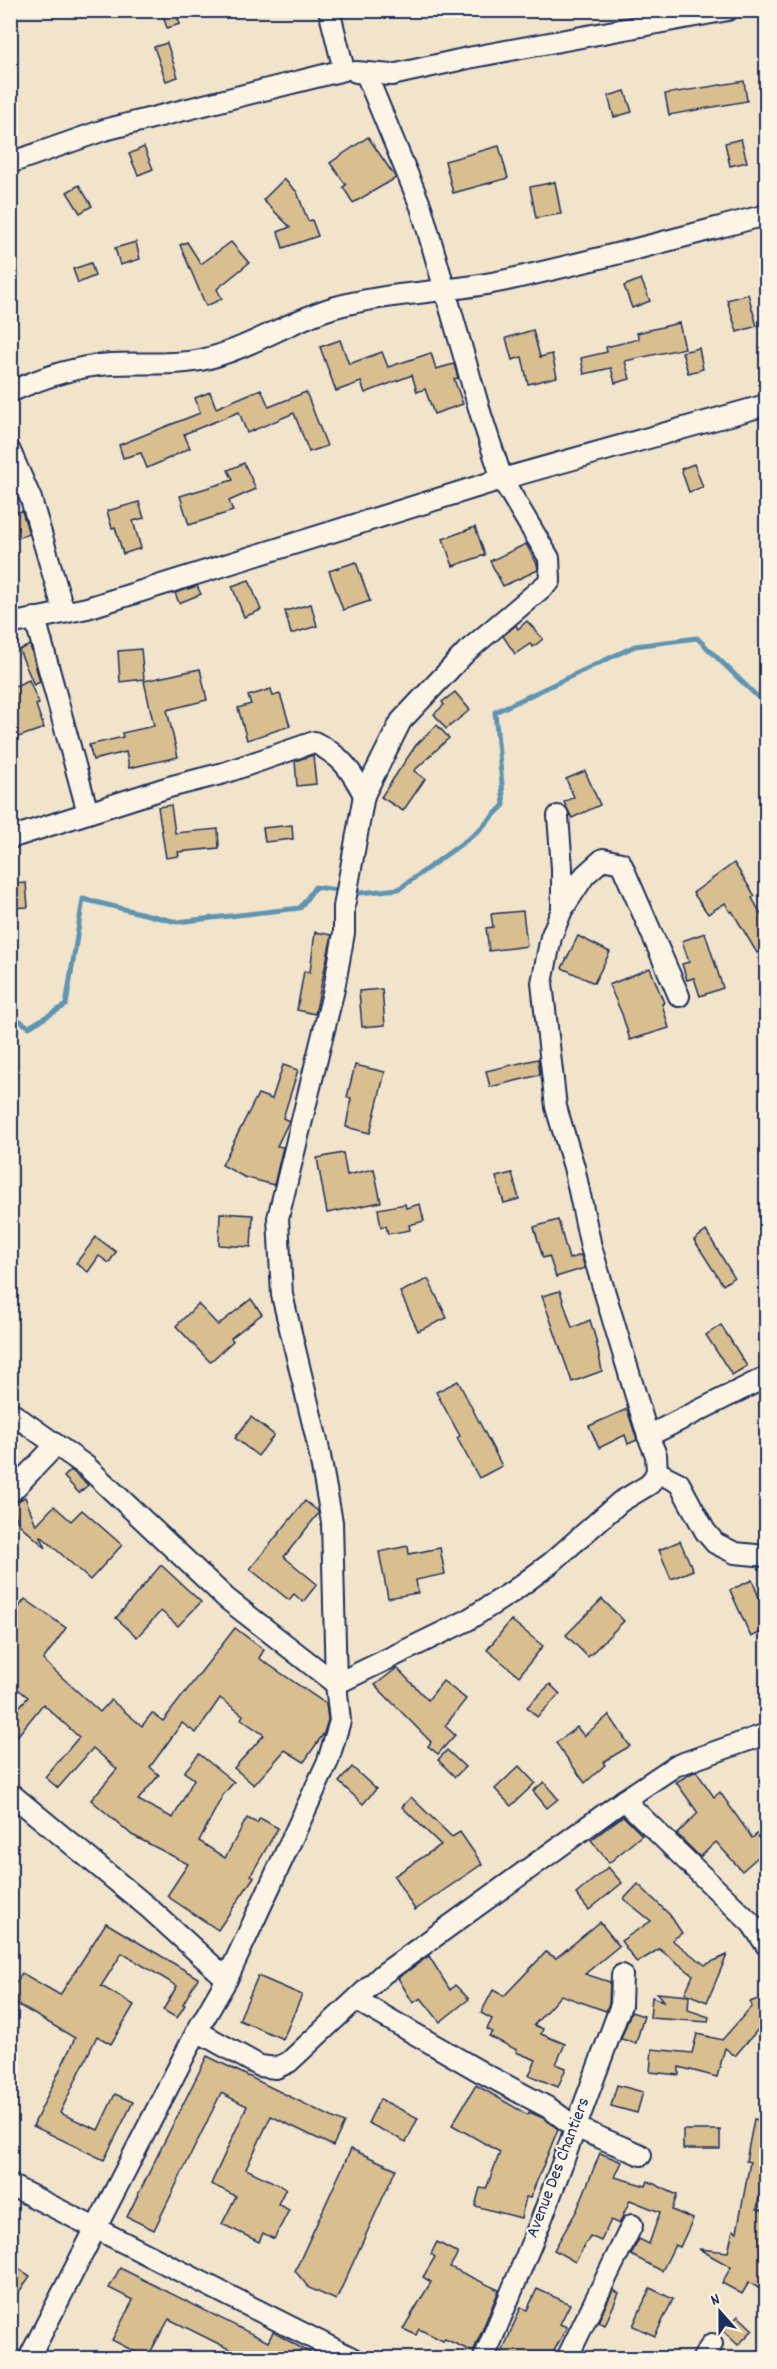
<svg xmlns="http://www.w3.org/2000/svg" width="777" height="2369" viewBox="0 0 777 2369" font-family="Dekko,sans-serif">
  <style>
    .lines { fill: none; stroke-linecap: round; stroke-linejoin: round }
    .stream { stroke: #5e95b0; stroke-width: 5 }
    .building { fill: #d9be8f; stroke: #1b2f5e; stroke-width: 1.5 }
    .street-casing { stroke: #1b2f5e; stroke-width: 24 }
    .street { stroke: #fcf5e5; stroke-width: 20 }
    .labels { text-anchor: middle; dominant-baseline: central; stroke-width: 4.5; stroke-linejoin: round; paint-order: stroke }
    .street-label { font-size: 18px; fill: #1b2f5e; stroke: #fcf5e5 }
  </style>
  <rect width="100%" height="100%" fill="#f2e4cb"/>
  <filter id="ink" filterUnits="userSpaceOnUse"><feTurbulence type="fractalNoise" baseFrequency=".0167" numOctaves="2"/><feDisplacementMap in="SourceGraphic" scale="12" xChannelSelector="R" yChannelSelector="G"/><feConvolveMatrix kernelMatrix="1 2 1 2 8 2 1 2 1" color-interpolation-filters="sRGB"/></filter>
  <g filter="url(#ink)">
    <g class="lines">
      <path class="stream" d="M10,1014L29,1027L66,1005L83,899L177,922L300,908L315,887L360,893L399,889L475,834L504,805L495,712L635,646L697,638L766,705"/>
    </g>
    <g class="building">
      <path d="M161,10H175L180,24L167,28Z"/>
      <path d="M167,43L178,77L166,81L154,47Z"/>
      <path d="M744,81L747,101L669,115L665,94Z"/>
      <path d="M625,91L632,112L614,117L608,96Z"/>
      <path d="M368,137L396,178L353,203L343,187L346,185L330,163Z"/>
      <path d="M741,139L747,162L730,166L725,143Z"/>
      <path d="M499,146L508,178L453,193L445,161Z"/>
      <path d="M144,147L153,169L138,175L129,154Z"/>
      <path d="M284,179L297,192L308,221L312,220L318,236L283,248L278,232L290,227L263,200Z"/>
      <path d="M555,182L561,214L536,218L530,187Z"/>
      <path d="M79,185L92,206L80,213L67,192Z"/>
      <path d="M136,242L140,259L120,265L115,248Z"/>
      <path d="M187,242L201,264L231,242L249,263L217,289L222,299L206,306L180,245Z"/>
      <path d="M91,263L95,276L78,283L73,269Z"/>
      <path d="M641,279L650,301L632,308L624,286Z"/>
      <path d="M748,294L757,326L737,332L727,300Z"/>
      <path d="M679,323L685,348L625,361L630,379L615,383L611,368L584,374L581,358L607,352L606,347L639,339L637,333Z"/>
      <path d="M533,330L540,357L552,354L557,377L528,384L522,357L512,360L506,338Z"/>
      <path d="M340,340L349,364L382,352L388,367L431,353L436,369L454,364L458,378L454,379L463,404L434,414L425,389L417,392L412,375L365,393L361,382L336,391L320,347Z"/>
      <path d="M699,348L703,369L688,373L682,352Z"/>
      <path d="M261,389L269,407L306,392L327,446L309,452L294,413L247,433L239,412L184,434L190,448L161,462L147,468L141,453L123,458L119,445L200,413L195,398L210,392L216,408Z"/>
      <path d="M244,463L256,489L229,501L233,511L189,525L180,496L233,480L228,470Z"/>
      <path d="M694,464L703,487L689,492L681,469Z"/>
      <path d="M139,502L144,518L133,521L141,548L123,554L115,527L112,528L107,511Z"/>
      <path d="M22,511L29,534L10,540V514Z"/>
      <path d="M475,527L485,555L453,566L443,539Z"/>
      <path d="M526,544L537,564L538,570L503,586L490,561Z"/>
      <path d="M356,562L370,601L343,610L329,571Z"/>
      <path d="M249,580L261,610L244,617L232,586Z"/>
      <path d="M197,586L201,594L179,603L175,593Z"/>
      <path d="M311,604L317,626L291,634L285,611Z"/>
      <path d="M527,621L543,639L533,647L530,644L515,654L503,636L516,625L518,629Z"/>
      <path d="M30,645L40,682L34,685L19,650Z"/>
      <path d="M141,649L144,679L120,682L118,651Z"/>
      <path d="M200,669L207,700L167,710L178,757L129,768L126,752L93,760L89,745L123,737L122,733L154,726L144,681Z"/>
      <path d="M29,680L39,704L36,705L44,728L10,740V688Z"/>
      <path d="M271,689L273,696L280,694L290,726L247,740L238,708L251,704L248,696Z"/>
      <path d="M455,692L470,710L446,729L434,714L444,705L442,702Z"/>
      <path d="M437,725L449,738L414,771L425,779L403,811L381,797L416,745Z"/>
      <path d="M313,755L316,784L297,786L295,761Z"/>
      <path d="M585,771L600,805L572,818L564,802L574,797L566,779Z"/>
      <path d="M171,805L175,833L218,829L219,848L178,852L179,856L166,858L158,807Z"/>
      <path d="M292,825L293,839L265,842L263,828Z"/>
      <path d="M734,863L755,896L752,898L766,923V948L757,953L732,911L730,912L725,903L708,914L693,893Z"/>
      <path d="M26,883L28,907L10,908V884Z"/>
      <path d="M523,911L527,946L489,951L486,928L493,927L491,914Z"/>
      <path d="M315,932L332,935L315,1014L297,1010L304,971L310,972Z"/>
      <path d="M705,933L723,988L700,996L694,978L687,980L682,964L689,962L682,941Z"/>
      <path d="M578,936L610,952L594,983L562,968Z"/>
      <path d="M650,968L664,1003L662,1004L669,1028L630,1040L622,1014L609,985Z"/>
      <path d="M382,989L385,1025L362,1027L359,991Z"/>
      <path d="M538,1059L540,1075L490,1087L486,1071Z"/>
      <path d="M283,1065L298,1070L283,1118L289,1121L277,1146L283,1147L274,1185L244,1177L222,1165L258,1094L272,1099Z"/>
      <path d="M355,1065L385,1072L370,1133L346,1127L351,1098L347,1097Z"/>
      <path d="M343,1153L347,1175L374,1169L381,1202L327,1213L317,1158Z"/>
      <path d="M512,1173L519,1199L504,1203L496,1177Z"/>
      <path d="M405,1204L406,1208L420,1204L424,1221L409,1225L410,1230L388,1234L386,1226L381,1227L378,1209Z"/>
      <path d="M220,1213L253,1215L251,1247L219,1245Z"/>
      <path d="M558,1220L569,1259L581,1255L585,1268L556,1277L549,1256L543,1258L534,1227Z"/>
      <path d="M706,1231L734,1277L723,1285L694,1240Z"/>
      <path d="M96,1237L116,1252L109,1263L99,1256L88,1272L76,1263Z"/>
      <path d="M428,1279L447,1318L418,1331L400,1292Z"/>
      <path d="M560,1291L572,1328L590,1320L596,1340L602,1371L572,1382L542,1296Z"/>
      <path d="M251,1299L262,1314L231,1338L233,1341L210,1362L176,1326L198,1304L218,1325Z"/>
      <path d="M721,1325L747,1366L732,1375L706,1335Z"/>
      <path d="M458,1381L502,1466L479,1478L457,1438L460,1436L436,1392Z"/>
      <path d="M627,1409L637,1440L628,1444L625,1435L599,1448L589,1426Z"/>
      <path d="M251,1417L274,1435L258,1456L235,1438Z"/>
      <path d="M71,1470L88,1485L79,1493L64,1477Z"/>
      <path d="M25,1497L36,1525L54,1506L71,1521L82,1510L122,1545L90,1580L40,1535L46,1548L19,1524L11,1505Z"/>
      <path d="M305,1501L318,1511V1514L284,1557L317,1584L303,1602L294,1594L289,1600L250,1569Z"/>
      <path d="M680,1541L693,1570L671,1579L659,1550Z"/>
      <path d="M408,1546L409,1554L440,1548L445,1574L416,1580L418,1593L388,1598L379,1552Z"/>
      <path d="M161,1565L201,1602L178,1626L161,1611L137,1637L116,1618Z"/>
      <path d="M752,1580L766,1615V1630L751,1637L730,1590Z"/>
      <path d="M25,1599L66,1628L43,1660L100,1712L111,1700L142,1726L152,1713L163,1721L235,1628L264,1650L259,1658L326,1704L328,1720L324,1733L304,1762L285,1750L254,1785L234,1768L264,1735L241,1719L243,1715L220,1698L196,1733L182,1723L150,1767L159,1775L138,1800L173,1818L194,1779L184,1772L199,1754L234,1782L223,1795L199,1841L225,1858L247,1818L257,1823L260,1818L278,1828L251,1875L254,1877L218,1930L167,1896L188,1864L132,1835L91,1800L117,1769L93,1748L58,1788L45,1777L79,1737L43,1704L10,1745V1717L28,1697L10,1683V1619Z"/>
      <path d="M602,1599L624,1621L588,1657L566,1635Z"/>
      <path d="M511,1620L543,1646L519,1676L487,1650Z"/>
      <path d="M397,1668L428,1700L443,1681L466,1699L445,1726L455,1735L438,1754L428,1746L431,1742L375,1685Z"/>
      <path d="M550,1684L560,1694L537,1717L527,1707Z"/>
      <path d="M609,1715L630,1746L603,1762L605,1765L585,1783L556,1743L577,1727L584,1736Z"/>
      <path d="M447,1750L465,1767L455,1777L438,1760Z"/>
      <path d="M519,1766L535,1783L511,1806L495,1789Z"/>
      <path d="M352,1767L376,1789L363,1804L339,1782Z"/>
      <path d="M696,1771L714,1797L720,1792L752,1838L760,1832L766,1840V1850L742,1871L716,1842L700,1857L677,1834L698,1813L676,1782Z"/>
      <path d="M544,1782L558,1799L547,1808L533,1791Z"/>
      <path d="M411,1797L452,1837L460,1832L482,1864L415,1910L394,1876L441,1845L402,1807Z"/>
      <path d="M623,1816L642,1835L609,1863L591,1840Z"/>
      <path d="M608,1867L622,1883L589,1910L576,1894Z"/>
      <path d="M638,1884L670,1915L682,1933L672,1940L705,1965L727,1955L707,2002L685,1993L693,1975L659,1949L637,1963L621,1941L651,1921L624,1899Z"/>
      <path d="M600,1922L619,1946L585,1974L610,1982L609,2003L606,2011L561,1995L534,2025L543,2029L541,2034L565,2044L556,2064L566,2068L558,2087L529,2075L536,2060L516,2052L517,2050L489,2036L492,2032L487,2029L492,2019L481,2013L493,1990L504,1996L546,1952L556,1958Z"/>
      <path d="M106,1923L198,1978L183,2004L185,2005L177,2018L163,2010L177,1986L122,1953L101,1986L134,2005L111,2044L97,2036L60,2113L98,2130L115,2094L133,2102L104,2160L33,2126L75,2038L10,2000V1992L22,1973L60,1995Z"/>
      <path d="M429,1956L450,1990L455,1985L469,1999L440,2022L421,1998L413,2003L398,1978Z"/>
      <path d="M258,1976L302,1995L283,2039L239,2020Z"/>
      <path d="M657,1993L689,1996L688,2010L709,2017L708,2022L650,2018L652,1997L663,2001Z"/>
      <path d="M766,1996V2020L735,2056L725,2048L717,2077L679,2067V2075L650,2072L652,2049L692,2053L697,2034L722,2040L752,2006L750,2002Z"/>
      <path d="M631,2012L644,2016L636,2043L621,2039Z"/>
      <path d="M207,2056L344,2123L333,2146L271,2116L246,2169L286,2188L278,2204L289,2210L274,2239L263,2233L259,2242L222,2224L236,2196L211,2184L247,2106L221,2093L154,2230L127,2217Z"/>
      <path d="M476,2085L528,2115L529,2112L543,2118L558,2129L530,2198L526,2197L521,2218L475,2206L480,2188L486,2189L500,2152L452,2125Z"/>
      <path d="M617,2085L643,2092L637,2113L611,2106Z"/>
      <path d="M380,2099L418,2118L406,2142L368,2123Z"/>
      <path d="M754,2119L766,2121V2157L757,2209L766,2211V2293L749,2282L742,2294L722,2283L731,2267L699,2249L728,2252L733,2230L737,2232L750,2162L746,2161Z"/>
      <rect x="683" y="2130" width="37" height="19"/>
      <path d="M351,2149L396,2169L336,2300L309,2288L295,2271Z"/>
      <path d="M600,2153L622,2162L615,2177L646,2186L648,2181L677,2195L672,2210L693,2219L680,2247L675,2245L662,2271L631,2255L639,2239L649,2244L660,2212L630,2200L619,2224L611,2220L601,2241L590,2236L575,2262L554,2250L577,2210Z"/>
      <path d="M437,2242L458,2253L450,2267L499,2290L473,2352L445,2339L443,2341L419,2329L416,2335L403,2329L431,2282L423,2277L435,2257L431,2254Z"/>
      <path d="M10,2263L30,2276L10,2305Z"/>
      <path d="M120,2268L268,2342L273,2332L319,2358H261L248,2351L245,2357L169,2319L147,2358L112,2340L133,2300L109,2288Z"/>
      <path d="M650,2288L673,2299L655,2336L633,2326Z"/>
      <path d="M537,2289L570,2304L560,2324L567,2327L550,2358H508L501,2355L521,2307L527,2310Z"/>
      <path d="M613,2290L619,2293L605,2325L598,2322Z"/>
      <path d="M738,2316L753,2330L738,2345L723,2331Z"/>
    </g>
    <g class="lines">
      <g class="street-casing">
        <g id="street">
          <path d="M356,72L392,75L468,58L728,10"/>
          <path d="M10,163L104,130L344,70L329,10"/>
          <path d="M10,392C41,378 76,366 111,364C141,362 171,366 201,360C247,350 287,322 332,308C387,292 446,293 502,281C591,262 678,238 766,215"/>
          <path d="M10,451L31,499L64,612"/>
          <path d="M35,618L88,813"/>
          <path d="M10,624L87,608L502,479L766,405"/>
          <path d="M558,816L562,868V910"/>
          <path d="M10,838L169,787L224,773L314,742C341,756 350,768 364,795"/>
          <path d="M10,1412L86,1466L227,1599L336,1684L466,1621L512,1592L551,1563L620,1502L650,1484L657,1472L656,1455L648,1436L591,1247L574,1167L556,1107L542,983L551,937L562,910L585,875L603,859L621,863L679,996"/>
          <path d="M648,1436L766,1377"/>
          <path d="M657,1472L679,1483L705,1531L715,1543L735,1553L766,1556"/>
          <path d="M10,1493L56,1445"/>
          <path d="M10,1793L150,1909L227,1979"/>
          <path d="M624,1800L752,1924L766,1945"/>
          <path d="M356,2000L481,2072L549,2108L575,2127L641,2155"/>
          <path d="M197,2031L260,2066L276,2068L289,2062L383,1974L624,1800L675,1766L766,1734"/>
          <path d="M10,2185L352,2358"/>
          <path d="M29,2358L197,2031L227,1979L328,1761L340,1721L336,1684L332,1522L318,1445L282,1295L278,1218L334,989L344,933V907L364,795L401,721L466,652L550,581L549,558L502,479L481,415L421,207L366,74"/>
          <path d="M484,2358L542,2218L621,2005L622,1975"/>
          <path d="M567,2358L632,2225"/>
          <path d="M703,2358L712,2344"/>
        </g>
      </g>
      <use href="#street" class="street"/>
    </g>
  </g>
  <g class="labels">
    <g class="street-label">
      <text transform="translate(559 2168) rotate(-69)">Avenue Des Chantiers</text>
    </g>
  </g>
  <rect width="777" height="2369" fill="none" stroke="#fcf5e5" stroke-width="36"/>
  <rect x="18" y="18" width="741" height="2333" fill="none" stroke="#1b2f5e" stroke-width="2" filter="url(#ink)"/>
  <g transform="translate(720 2312) rotate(339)" stroke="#fcf5e5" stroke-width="4.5" paint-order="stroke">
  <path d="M0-4.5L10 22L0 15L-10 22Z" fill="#1b2f5e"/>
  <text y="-9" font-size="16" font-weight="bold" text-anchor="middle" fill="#1b2f5e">N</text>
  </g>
</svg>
